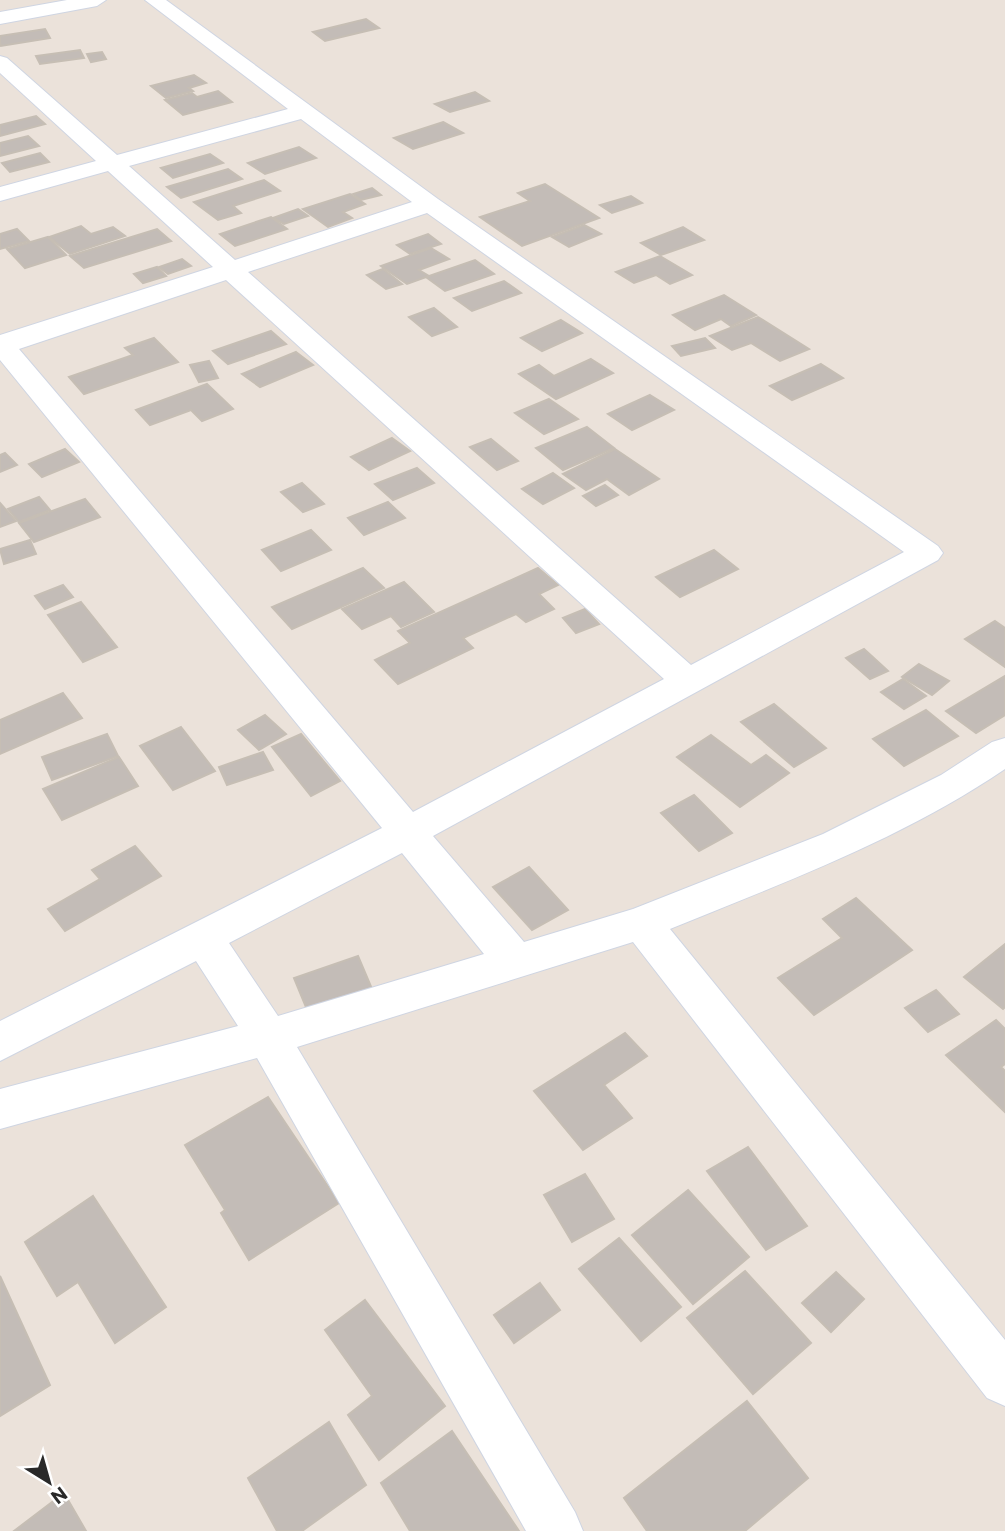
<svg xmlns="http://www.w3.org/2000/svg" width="1005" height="1531" viewBox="0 0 1005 1531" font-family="Commissioner,sans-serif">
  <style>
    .building { fill: #c3bcb7; stroke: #c6beb4; stroke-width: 2 }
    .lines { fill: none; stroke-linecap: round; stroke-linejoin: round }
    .minor-casing { stroke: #cfd5e2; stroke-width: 2 }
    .minor { fill: #fff; fill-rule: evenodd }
  </style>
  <rect width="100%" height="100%" fill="#ebe2da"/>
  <g class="building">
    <path d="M366,19L379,28L325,41L313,32Z"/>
    <path d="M45,29L50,38L1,46L0,43V36Z"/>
    <path d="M80,50L84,58L40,64L36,56Z"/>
    <path d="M102,52L106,59L91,62L87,54Z"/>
    <path d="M194,75L206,83L189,88L193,91L166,98L151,86Z"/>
    <path d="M218,91L232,102L183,115L165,100L192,93L197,97Z"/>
    <path d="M475,92L489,101L450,112L435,104Z"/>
    <path d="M36,116L45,124L0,136V125Z"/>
    <path d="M443,122L463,133L413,149L394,138Z"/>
    <path d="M28,136L39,146L0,156V143Z"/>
    <path d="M299,147L316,158L265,174L248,163Z"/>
    <path d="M40,153L49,162L10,172L2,163Z"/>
    <path d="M210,154L223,163L173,178L161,168Z"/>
    <path d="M228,169L242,179L181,198L167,187Z"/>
    <path d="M264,180L280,191L233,206L241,213L218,220L194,202Z"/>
    <path d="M545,184L599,218L522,246L480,217L530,201L518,193Z"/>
    <path d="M372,188L381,195L361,200L353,194Z"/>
    <path d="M350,194L365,204L343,212L352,218L328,227L303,209Z"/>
    <path d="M631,196L642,203L612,213L600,205Z"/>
    <path d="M298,209L308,216L284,224L273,218Z"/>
    <path d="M271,217L287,229L235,246L220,234Z"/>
    <path d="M584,225L601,234L569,247L552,237Z"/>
    <path d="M81,226L91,234L113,227L125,236L70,254L49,237Z"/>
    <path d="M683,227L704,240L661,255L641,243Z"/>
    <path d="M17,229L29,241L0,249V234Z"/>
    <path d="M157,229L171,241L84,268L70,256Z"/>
    <path d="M428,234L441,244L410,254L397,245Z"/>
    <path d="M48,237L66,255L25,268L7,249Z"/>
    <path d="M431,248L449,259L419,270L429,276L407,284L381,266Z"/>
    <path d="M660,256L692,275L670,284L656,275L634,283L616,272Z"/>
    <path d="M182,259L191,266L168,274L159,267Z"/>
    <path d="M475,260L494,274L445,291L426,277Z"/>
    <path d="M157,267L166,276L143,283L134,274Z"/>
    <path d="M383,269L402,284L386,289L367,275Z"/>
    <path d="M504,281L521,293L472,311L454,298Z"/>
    <path d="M724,295L756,315L731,326L721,319L695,330L673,315Z"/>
    <path d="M434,308L457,327L432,336L409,317Z"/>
    <path d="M758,317L809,349L780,361L751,343L732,350L710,336Z"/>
    <path d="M561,320L582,333L542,351L521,338Z"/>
    <path d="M271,331L286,344L228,364L213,351Z"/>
    <path d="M154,338L178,362L84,394L69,377L133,355L125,348Z"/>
    <path d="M705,338L715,348L681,356L672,346Z"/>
    <path d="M296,352L313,365L260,387L242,374Z"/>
    <path d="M591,359L613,373L556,399L519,374L539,365L554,376Z"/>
    <path d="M209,361L218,378L199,382L190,365Z"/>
    <path d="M821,364L843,378L792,400L770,386Z"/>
    <path d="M207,384L233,409L202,421L191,410L150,425L136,410Z"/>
    <path d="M650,395L674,410L632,430L608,414Z"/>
    <path d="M549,399L578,419L544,434L515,413Z"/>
    <path d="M587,427L614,448L563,470L536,448Z"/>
    <path d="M392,438L410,451L369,470L351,457Z"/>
    <path d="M491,439L518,461L497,470L470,447Z"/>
    <path d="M65,449L79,462L42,477L29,464Z"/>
    <path d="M615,449L659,479L629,495L607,479L586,490L563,474Z"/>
    <path d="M5,453L17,465L0,472V455Z"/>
    <path d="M417,468L434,483L393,500L375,484Z"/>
    <path d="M553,473L574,488L543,504L522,489Z"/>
    <path d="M302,483L324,504L303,512L281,492Z"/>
    <path d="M605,485L618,495L596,506L583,496Z"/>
    <path d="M39,497L50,510L19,522L8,509Z"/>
    <path d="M85,499L100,517L34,542L19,523Z"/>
    <path d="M388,502L405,518L364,535L348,518Z"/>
    <path d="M0,503L16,521L0,527Z"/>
    <path d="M311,530L331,550L281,571L262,550Z"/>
    <path d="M30,540L36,554L4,564L0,549Z"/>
    <path d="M714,550L738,569L680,597L656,577Z"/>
    <path d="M363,568L384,588L292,629L272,607Z"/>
    <path d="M538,568L558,585L539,594L554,609L526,622L516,614L463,638L473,648L398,684L375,660L410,643L398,631Z"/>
    <path d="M404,582L434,612L401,627L391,616L362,629L342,609Z"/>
    <path d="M63,585L73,597L45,609L35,596Z"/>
    <path d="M81,602L117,647L83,662L48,615Z"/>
    <path d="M585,609L599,624L576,633L563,618Z"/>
    <path d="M995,621L1005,628V667L965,639Z"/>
    <path d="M864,649L888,671L870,679L846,658Z"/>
    <path d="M919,664L949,681L932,695L902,677Z"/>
    <path d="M1005,676V715L976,733L946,711Z"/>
    <path d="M903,679L926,696L904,709L881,692Z"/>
    <path d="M63,693L82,718L0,754V720Z"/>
    <path d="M774,704L826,748L794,767L741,722Z"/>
    <path d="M926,710L958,736L904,766L873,739Z"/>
    <path d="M265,715L286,734L259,750L238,730Z"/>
    <path d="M181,727L215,771L173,790L140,746Z"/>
    <path d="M107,734L118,756L52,780L42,757Z"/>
    <path d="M301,734L340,781L311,796L272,747Z"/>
    <path d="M711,735L751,765L766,755L789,773L740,807L677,757Z"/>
    <path d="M263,752L273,770L227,785L219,767Z"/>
    <path d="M119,757L138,786L62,820L43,789Z"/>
    <path d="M694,795L732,833L699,851L661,813Z"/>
    <path d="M135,846L161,876L65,931L48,909L100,879L92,870Z"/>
    <path d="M529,867L568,910L532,930L493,887Z"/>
    <path d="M856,898L912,950L814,1015L778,978L842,938L823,919Z"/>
    <path d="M1005,944V1007L1003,1009L964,977Z"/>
    <path d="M358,956L372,989L308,1012L294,978Z"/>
    <path d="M936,990L959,1014L928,1032L905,1008Z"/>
    <path d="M996,1020L1005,1029V1064L1001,1067L1005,1071V1112L946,1055Z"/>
    <path d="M625,1033L647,1056L604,1085L632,1118L583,1150L534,1091Z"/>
    <path d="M268,1097L339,1203L249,1260L221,1213L225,1210L185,1145Z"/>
    <path d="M748,1147L807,1226L766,1250L707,1171Z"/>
    <path d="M585,1174L614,1219L572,1242L544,1195Z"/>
    <path d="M688,1190L749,1257L693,1304L632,1235Z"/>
    <path d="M93,1196L166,1307L115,1343L78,1282L57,1296L25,1242Z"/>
    <path d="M619,1238L681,1307L641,1341L579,1269Z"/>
    <path d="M745,1271L811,1343L753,1394L687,1318Z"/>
    <path d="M836,1272L864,1299L831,1332L802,1303Z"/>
    <path d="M0,1276L50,1385L0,1416Z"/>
    <path d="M540,1283L560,1310L514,1343L494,1315Z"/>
    <path d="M365,1300L445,1406L379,1460L348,1415L372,1396L325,1330Z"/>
    <path d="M747,1401L808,1478L745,1531H647L624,1498Z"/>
    <path d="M329,1422L366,1485L302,1531H277L248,1478Z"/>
    <path d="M452,1431L519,1531H410L381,1483Z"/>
    <path d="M64,1493L86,1531H14Z"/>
  </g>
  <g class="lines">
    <g class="minor-casing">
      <g id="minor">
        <path d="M67,0H106L97,6L0,24V12Z"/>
        <path d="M145,0H166L438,199L938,546L943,553L938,560L433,836L524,942L633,909L823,834L941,775L992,742L1005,738V769C902,839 785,882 670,929L1005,1340V1406L987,1398L633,942L297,1047L575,1512L583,1531H526L257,1058L0,1129V1089L238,1026L196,961L0,1061V1021L382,828L0,360V335L213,267L108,171L0,201V187L96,161L0,73V56L7,58L117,155L288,109ZM301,119L412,202L235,260L129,166ZM427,213L904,552L691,665L248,272ZM226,280L664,679L413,812L19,349ZM402,853L484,954L278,1016L229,943Z"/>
      </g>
    </g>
    <use href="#minor" class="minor"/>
  </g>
  <g transform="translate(49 1482) rotate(143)" stroke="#ffffff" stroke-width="5" paint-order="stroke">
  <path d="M0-5L12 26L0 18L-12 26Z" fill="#292929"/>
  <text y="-10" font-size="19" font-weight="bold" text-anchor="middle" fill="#292929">N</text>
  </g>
</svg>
